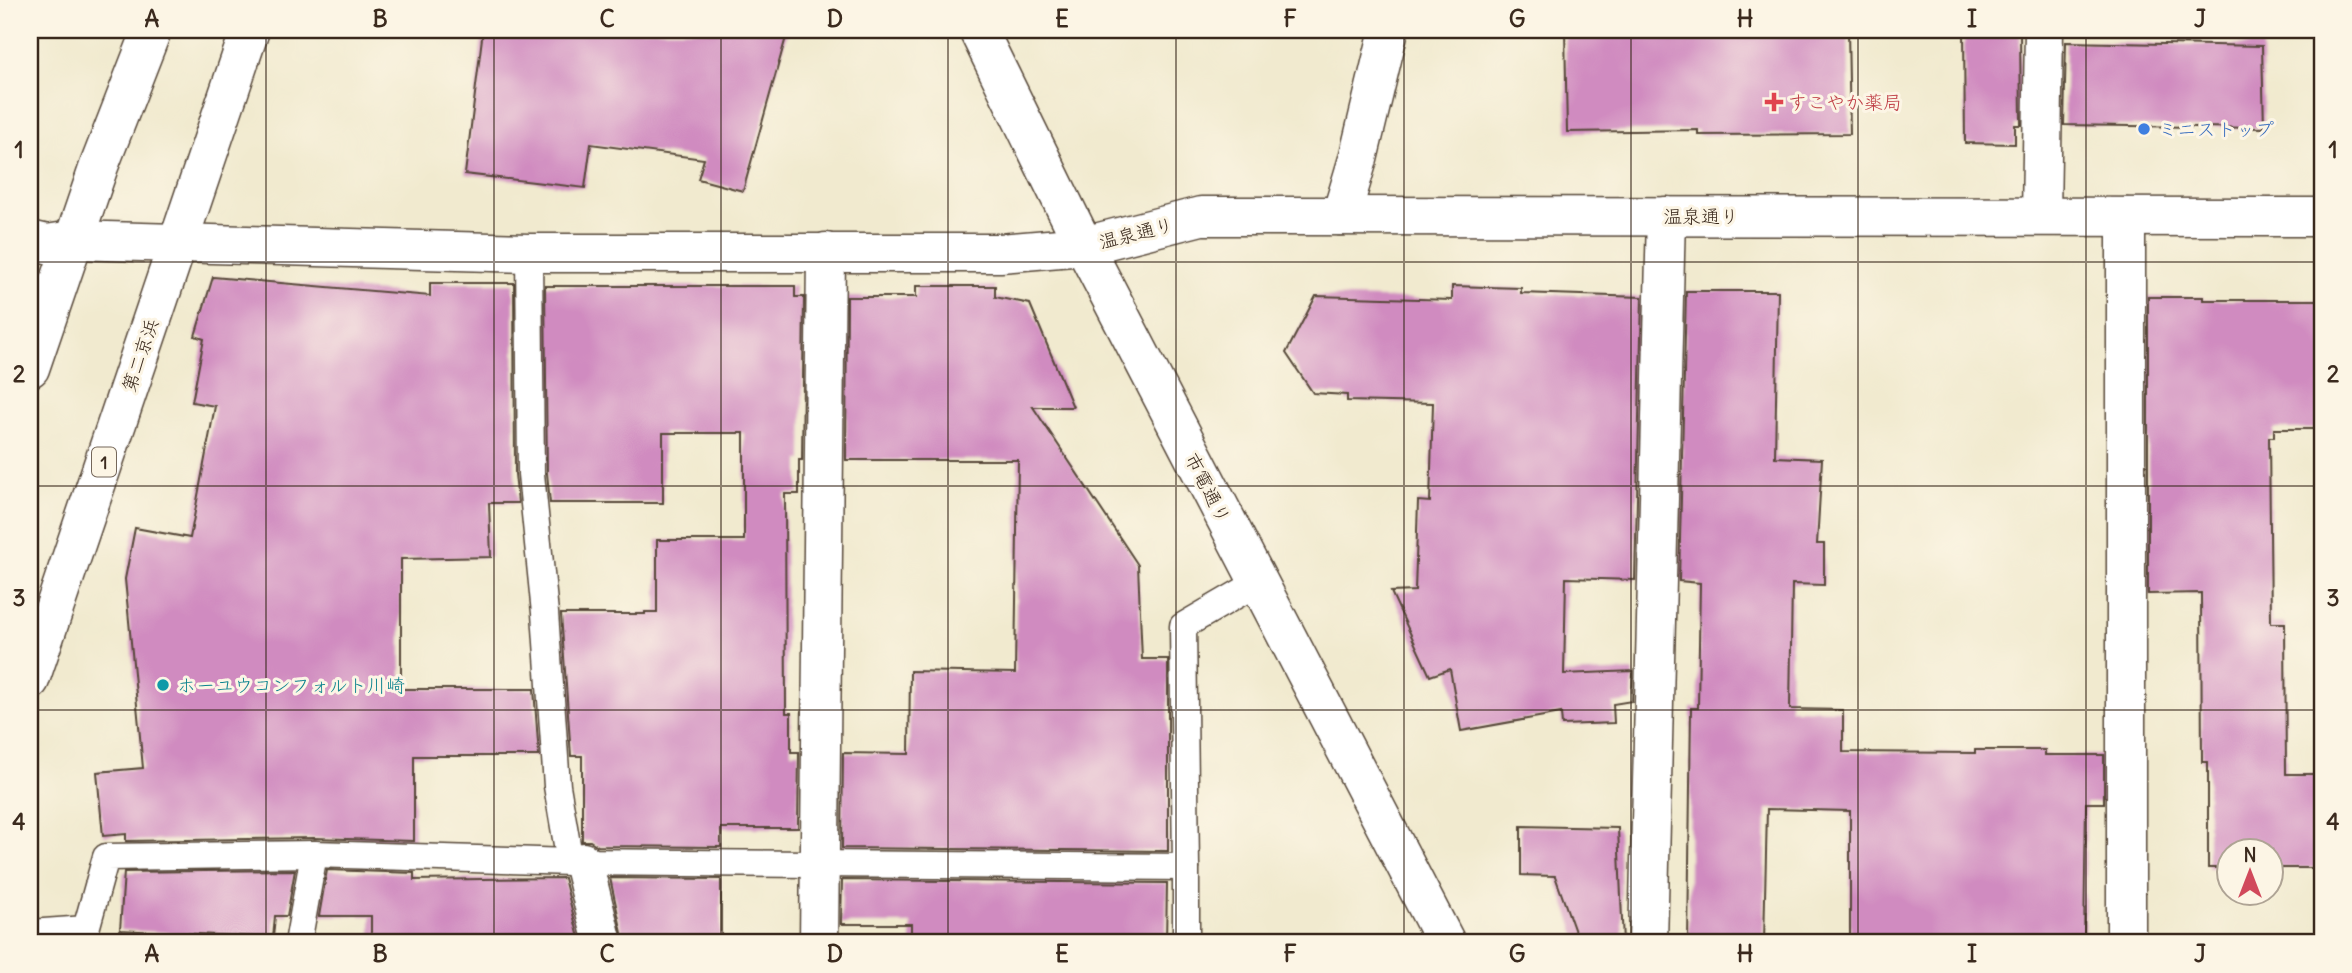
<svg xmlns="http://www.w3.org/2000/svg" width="2352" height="973" viewBox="0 0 2352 973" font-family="Delius,'Klee One',sans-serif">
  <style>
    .building { fill: #d08bc0 }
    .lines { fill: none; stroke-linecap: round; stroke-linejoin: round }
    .service-casing { stroke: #564739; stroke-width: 29 }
    .pedestrian-casing { stroke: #564739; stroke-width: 41 }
    .minor-casing { stroke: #564739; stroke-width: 41 }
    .tertiary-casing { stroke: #564739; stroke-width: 41 }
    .trunk-casing { stroke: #564739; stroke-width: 41 }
    .service { stroke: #fff; stroke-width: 26 }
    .pedestrian { stroke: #fff; stroke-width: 38 }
    .minor { stroke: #fff; stroke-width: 38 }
    .tertiary { stroke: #fff; stroke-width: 38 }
    .trunk { stroke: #fff; stroke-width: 38 }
    .grid { fill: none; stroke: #3b2a1e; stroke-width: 2; stroke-opacity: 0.55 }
    .health-dot { fill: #e0444e; stroke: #fcf5e5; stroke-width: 2.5 }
    .shop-dot { fill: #3f7fe0; stroke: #fcf5e5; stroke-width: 2.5 }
    .culture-dot { fill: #0f9aa8; stroke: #fcf5e5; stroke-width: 2.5 }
    .labels { text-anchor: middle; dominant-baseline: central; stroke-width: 6; stroke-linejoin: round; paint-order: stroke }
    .shield { fill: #fcf5e5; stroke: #75675a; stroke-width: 2 }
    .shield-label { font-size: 18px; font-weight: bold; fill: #3b2a1e }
    .health-label { font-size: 19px; fill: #be3a42; stroke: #fcf5e5; text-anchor: start }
    .shop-label { font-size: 19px; fill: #366cbe; stroke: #fcf5e5; text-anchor: start }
    .street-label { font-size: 19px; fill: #3b2a1e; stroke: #fcf5e5 }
    .culture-label { font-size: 19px; fill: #0d838f; stroke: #fcf5e5; text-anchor: start }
    .neatline { fill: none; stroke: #3b2a1e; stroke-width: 2.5 }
    .grid-label { font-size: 23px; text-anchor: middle; font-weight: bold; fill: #3b2a1e }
  </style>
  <rect width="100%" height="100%" fill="#fcf5e5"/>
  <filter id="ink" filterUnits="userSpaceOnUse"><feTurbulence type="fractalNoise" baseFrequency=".0143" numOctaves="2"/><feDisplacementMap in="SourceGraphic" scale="14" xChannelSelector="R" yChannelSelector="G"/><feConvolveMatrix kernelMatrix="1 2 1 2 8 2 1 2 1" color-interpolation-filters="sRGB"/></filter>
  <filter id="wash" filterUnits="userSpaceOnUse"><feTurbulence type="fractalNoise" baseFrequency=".00686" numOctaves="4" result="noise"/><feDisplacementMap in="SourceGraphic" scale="28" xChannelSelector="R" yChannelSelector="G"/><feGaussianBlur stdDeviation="1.57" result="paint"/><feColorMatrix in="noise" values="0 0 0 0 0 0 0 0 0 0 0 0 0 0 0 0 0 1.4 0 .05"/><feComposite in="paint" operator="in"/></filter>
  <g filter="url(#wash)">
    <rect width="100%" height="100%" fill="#f1eacf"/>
    <g id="blocks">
      <g class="building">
        <path d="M483,30H788L743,191L698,179L704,159L591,144L585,188L465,174Z"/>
        <path d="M1565,30H1848L1850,134L1698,135V130L1567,132Z"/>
        <path d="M1964,30H2020L2021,125H2015V144L1965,143Z"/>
        <path d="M2066,42L2262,46L2264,128L2064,125Z"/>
        <path d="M213,277L430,296V283H514L515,474L518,503H489L491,557L401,559V689H534L539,756H414V841L314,838L126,841V834L103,836L97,772L143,768L125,579L135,528L190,538L215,406L192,402L204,339L195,336Z"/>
        <path d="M545,286H795V297H804L802,460H799V494H785L786,713H791V752H799L798,828H721V847L598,846L590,841H582V756H571L561,614H645V612H657V540H744V433H663V503H550L547,473Z"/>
        <path d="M916,286H995V297L1030,304L1073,407H1033L1138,565L1142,659H1168V851L842,848L843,753L909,754L910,671L1015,673L1018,460H846L847,297H916Z"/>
        <path d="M1452,286L1521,288V293L1642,297L1635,580L1566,578L1564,674L1633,671L1632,701L1613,704L1614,723L1562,725L1561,713L1461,731L1450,669L1430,676L1391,592L1415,591L1418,501L1430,502L1433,403L1347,401V395L1313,393L1286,353L1316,296L1452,300Z"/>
        <path d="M1686,291H1778L1775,457L1822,459L1817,544H1824V585L1792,584L1790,709L1843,710V752L1975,753V750H2045V755H2104V803H2086L2084,943H1850V811L1767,809L1764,943H1688L1691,708H1698L1700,583L1679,581Z"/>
        <path d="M2148,297H2203V300H2322V429H2274V437H2269L2271,623H2285L2286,774H2322V868H2272V850H2230V868H2208V762H2202L2201,593L2148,594Z"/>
        <path d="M1521,826L1618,828L1623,943H1579L1555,876L1521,875Z"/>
        <path d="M295,870L287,916H275L273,938L120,930L124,872Z"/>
        <path d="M327,870L414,873V880L564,878L580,942L449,940V943H371V916H319Z"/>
        <path d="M610,878L721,879V943L624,942Z"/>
        <path d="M842,880L1167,883L1166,943H911V924H841Z"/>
      </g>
    </g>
  </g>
  <g filter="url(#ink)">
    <use href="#blocks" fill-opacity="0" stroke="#564739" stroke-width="2"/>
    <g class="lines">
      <g class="service-casing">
        <g id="service">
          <path d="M529,253L531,474L545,613L557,786L570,862"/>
          <path d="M1186,867V943"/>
          <path d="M30,933L86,929L106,857L314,854L570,862L1186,867L1183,626L1257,583"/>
          <path d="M298,943L314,854"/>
        </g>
      </g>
      <g class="pedestrian-casing">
        <path id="pedestrian" d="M2126,943V217"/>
      </g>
      <g class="minor-casing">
        <g id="minor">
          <path d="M1341,216L1358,159L1389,30"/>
          <path d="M2041,216L2044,30"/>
          <path d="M583,862L603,943"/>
          <path d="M819,943L826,252"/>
          <path d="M1648,943L1666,216"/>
        </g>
      </g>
      <g class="tertiary-casing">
        <g id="tertiary">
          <path d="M978,30L1084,246L1446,943"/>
          <path d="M30,240L47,244L72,240L529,253H1000L1084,246L1201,216L2322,217"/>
        </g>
      </g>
      <g class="trunk-casing">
        <g id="trunk">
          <path d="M30,368L99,166L152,30"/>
          <path d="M30,680L250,30"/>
        </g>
      </g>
      <use href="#service" class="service"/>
      <use href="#pedestrian" class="pedestrian"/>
      <use href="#minor" class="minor"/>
      <use href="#tertiary" class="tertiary"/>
      <use href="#trunk" class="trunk"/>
    </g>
  </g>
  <path class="grid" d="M266,30V943M494,30V943M721,30V943M948,30V943M1176,30V943M1404,30V943M1631,30V943M1858,30V943M2086,30V943M30,262H2322M30,486H2322M30,710H2322"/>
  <path class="health-dot" d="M1770.5 91.5h7v7h7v7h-7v7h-7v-7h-7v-7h7z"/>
  <circle class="shop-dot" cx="2144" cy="129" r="7"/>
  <circle class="culture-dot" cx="163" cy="685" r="7"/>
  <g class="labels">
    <rect class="shield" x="92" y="447.5" width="24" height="29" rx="5"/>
    <g class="shield-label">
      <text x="104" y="462">1</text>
    </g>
    <g class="health-label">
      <text x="1788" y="102">すこやか薬局</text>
    </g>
    <g class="shop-label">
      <text x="2158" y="129">ミニストップ</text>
    </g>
    <g class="street-label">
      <text x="1701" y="216">温泉通り</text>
      <text transform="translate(1136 233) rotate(-14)">温泉通り</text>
      <text transform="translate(140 355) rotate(-71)">第二京浜</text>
      <text transform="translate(1208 488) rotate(63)">市電通り</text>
    </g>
    <g class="culture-label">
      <text x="177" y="685">ホーユウコンフォルト川崎</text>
    </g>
  </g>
  <rect width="2352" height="973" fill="none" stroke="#fcf5e5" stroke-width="77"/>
  <g transform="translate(2250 872)"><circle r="33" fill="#fcf5e5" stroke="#afa495" stroke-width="2"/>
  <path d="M0-5L12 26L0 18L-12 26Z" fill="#d1495b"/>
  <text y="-10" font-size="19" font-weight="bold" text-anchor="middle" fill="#3b2a1e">N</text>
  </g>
  <rect x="38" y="38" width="2276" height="896" class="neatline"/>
  <g class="grid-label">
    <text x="152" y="27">A</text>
    <text x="380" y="27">B</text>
    <text x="607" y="27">C</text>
    <text x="835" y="27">D</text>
    <text x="1062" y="27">E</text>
    <text x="1290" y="27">F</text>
    <text x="1517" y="27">G</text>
    <text x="1745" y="27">H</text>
    <text x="1972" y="27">I</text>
    <text x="2200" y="27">J</text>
    <text x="19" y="158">1</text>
    <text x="2333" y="158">1</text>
    <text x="19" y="382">2</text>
    <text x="2333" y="382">2</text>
    <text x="19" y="606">3</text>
    <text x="2333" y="606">3</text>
    <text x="19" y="830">4</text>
    <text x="2333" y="830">4</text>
    <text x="152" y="962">A</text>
    <text x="380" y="962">B</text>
    <text x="607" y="962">C</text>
    <text x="835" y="962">D</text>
    <text x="1062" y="962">E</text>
    <text x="1290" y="962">F</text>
    <text x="1517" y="962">G</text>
    <text x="1745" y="962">H</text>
    <text x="1972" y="962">I</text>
    <text x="2200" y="962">J</text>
  </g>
</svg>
